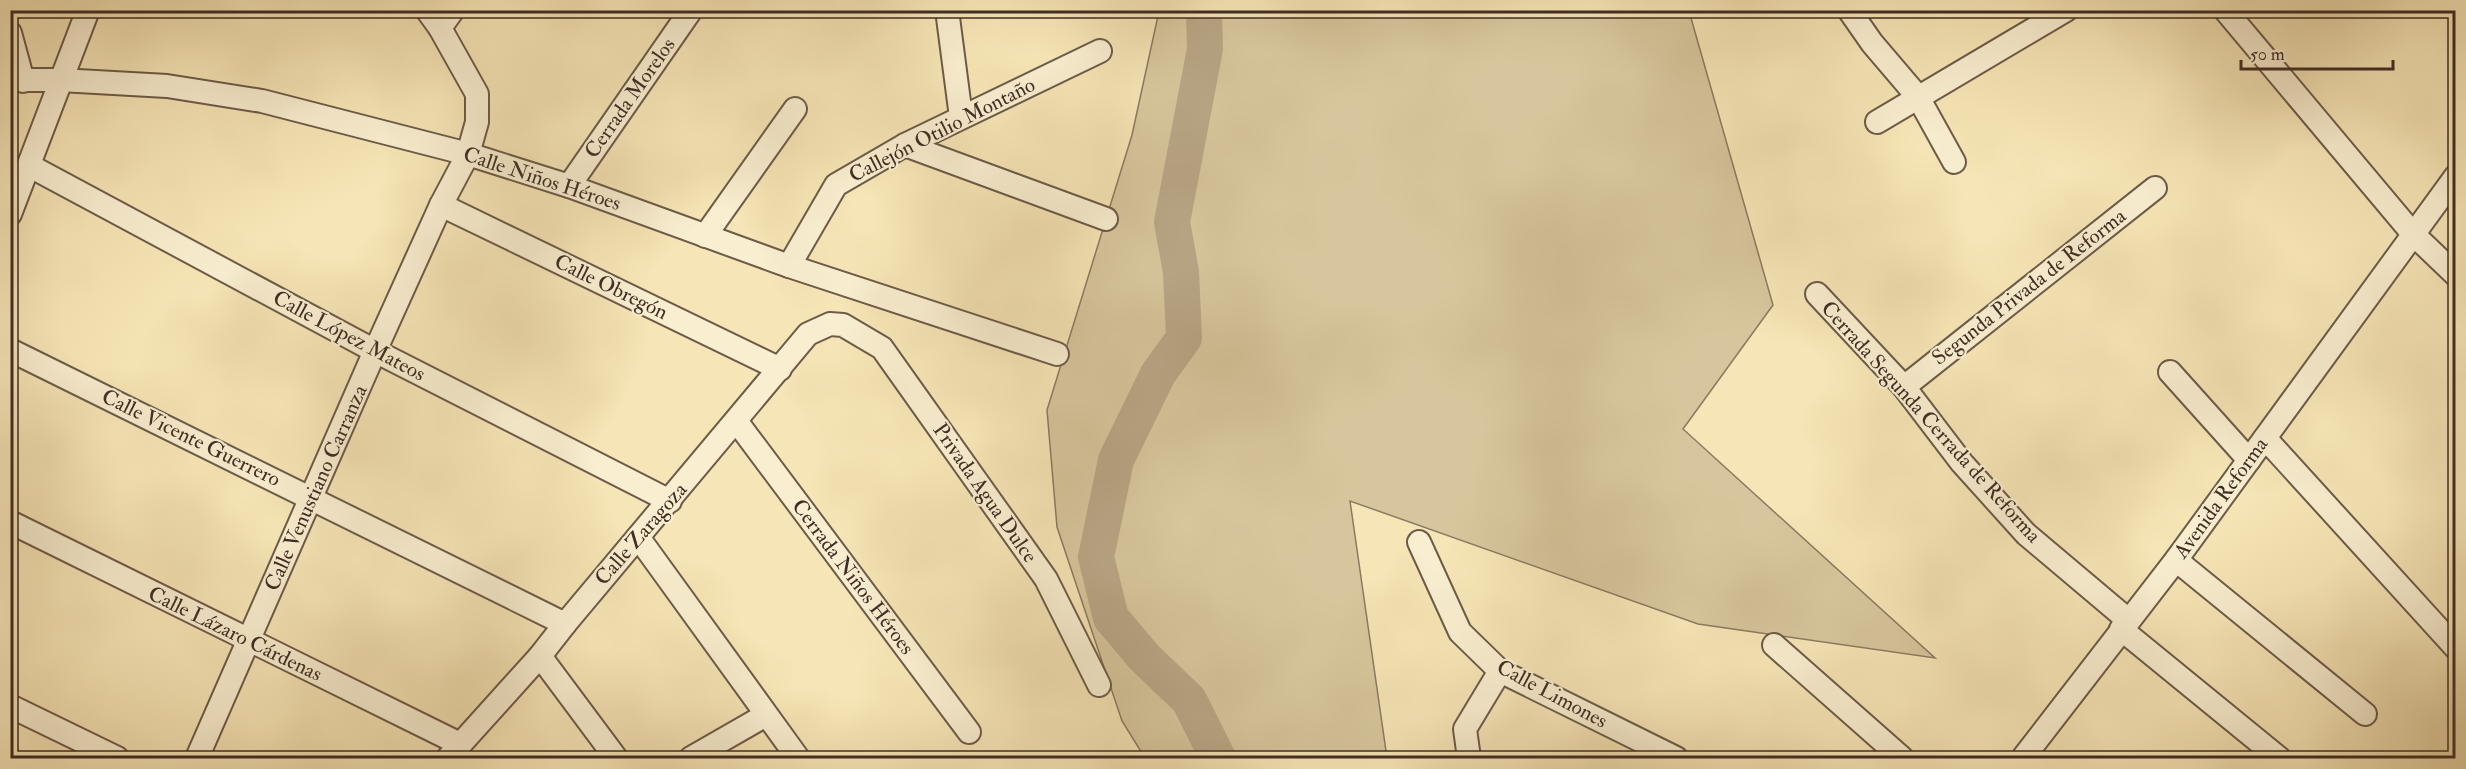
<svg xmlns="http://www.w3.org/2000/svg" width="2466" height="769" viewBox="0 0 2466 769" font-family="'IM FELL Double Pica',serif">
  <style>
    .green { fill: #d7c69d; stroke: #8b7a61; stroke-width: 1.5 }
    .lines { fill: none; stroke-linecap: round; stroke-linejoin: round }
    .river { stroke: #b8a685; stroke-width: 36 }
    .minor-casing { stroke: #6d5b49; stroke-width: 26 }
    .minor { stroke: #f9eed0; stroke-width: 22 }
    .labels { text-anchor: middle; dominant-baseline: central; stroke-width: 4.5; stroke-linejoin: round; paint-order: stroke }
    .street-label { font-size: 21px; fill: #3f2d25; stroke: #f9eed0 }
  </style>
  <rect width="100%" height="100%" fill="#f6e5b6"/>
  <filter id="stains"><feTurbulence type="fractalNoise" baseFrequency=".00333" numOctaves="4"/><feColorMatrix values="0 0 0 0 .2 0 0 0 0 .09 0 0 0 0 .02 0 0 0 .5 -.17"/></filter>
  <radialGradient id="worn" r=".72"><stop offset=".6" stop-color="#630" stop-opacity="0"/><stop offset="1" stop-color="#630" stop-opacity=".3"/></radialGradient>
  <path class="green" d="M1159,11H1689L1773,305L1683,429L1935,658L1698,624L1350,501L1387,758H1145L1122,721L1057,527L1047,410L1132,135Z"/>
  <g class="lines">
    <path class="river" d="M1204,10L1205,49L1172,222L1181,272L1184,338L1158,374L1116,460L1096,557L1111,618L1145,658L1189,700L1218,758"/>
    <g class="minor-casing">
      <g id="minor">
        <path d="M947,10L961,117"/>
        <path d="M1849,10L1872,43L1918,97L1954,162"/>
        <path d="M2225,10L2413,234L2456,275"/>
        <path d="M440,28L453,10"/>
        <path d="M10,33L23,81"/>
        <path d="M10,80H60L167,86L262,101L468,154L569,186L789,266L1057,354"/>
        <path d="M1877,122L2066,10"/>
        <path d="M905,145L1106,219"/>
        <path d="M30,166L375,351L670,501"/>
        <path d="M569,186L691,10"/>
        <path d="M441,205L780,369"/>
        <path d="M10,214L88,10"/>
        <path d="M705,236L795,109"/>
        <path d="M789,266L836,185L905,145L1100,51"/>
        <path d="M1817,294L1904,387L1962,463L2026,534L2128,620"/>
        <path d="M10,350L565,624"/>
        <path d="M2170,372L2249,460"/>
        <path d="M1904,387L2155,188"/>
        <path d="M737,422L969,732"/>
        <path d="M2265,438L2456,648"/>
        <path d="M10,522L460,744"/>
        <path d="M638,537L798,758"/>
        <path d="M1419,542L1460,632L1500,671L1676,758"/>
        <path d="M2176,560L2365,714"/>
        <path d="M2121,629L2279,758"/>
        <path d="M1774,645L1902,758"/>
        <path d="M540,656L616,758"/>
        <path d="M10,706L117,758"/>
        <path d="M197,758L375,351L441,205L468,154L477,122V94L440,28L427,10"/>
        <path d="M448,758L540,656L565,624L808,334L830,324L843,325L882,348L1046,579L1099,685"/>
        <path d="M691,758L766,715"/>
        <path d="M1469,758L1465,729L1500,671"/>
        <path d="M2023,758L2176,560L2456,176"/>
      </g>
    </g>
    <use href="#minor" class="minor"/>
  </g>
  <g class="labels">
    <g class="street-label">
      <text transform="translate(630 98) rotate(-55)">Cerrada Morelos</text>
      <text transform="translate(942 130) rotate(-27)">Callejón Otilio Montaño</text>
      <text transform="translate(542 179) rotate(18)">Calle Niños Héroes</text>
      <text transform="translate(611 287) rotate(26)">Calle Obregón</text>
      <text transform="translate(2029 287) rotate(-38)">Segunda Privada de Reforma</text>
      <text transform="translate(349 336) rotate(28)">Calle López Mateos</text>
      <text transform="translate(1931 422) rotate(48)">Cerrada Segunda Cerrada de Reforma</text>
      <text transform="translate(191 438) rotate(26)">Calle Vicente Guerrero</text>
      <text transform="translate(316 488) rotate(-66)">Calle Venustiano Carranza</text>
      <text transform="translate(985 493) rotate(55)">Privada Agua Dulce</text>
      <text transform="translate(2221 498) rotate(-54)">Avenida Reforma</text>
      <text transform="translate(641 534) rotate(-49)">Calle Zaragoza</text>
      <text transform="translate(853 577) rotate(53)">Cerrada Niños Héroes</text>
      <text transform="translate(235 634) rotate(26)">Calle Lázaro Cárdenas</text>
      <text transform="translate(1552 694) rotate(28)">Calle Limones</text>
    </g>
  </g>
  <rect width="2466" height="769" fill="none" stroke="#f6e5b6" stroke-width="36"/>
  <rect x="12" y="12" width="2442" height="745" fill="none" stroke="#3f2d25" stroke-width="3"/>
  <rect x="18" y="18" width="2430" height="733" fill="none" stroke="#3f2d25" stroke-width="1.5"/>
  <path d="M2241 60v9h152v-9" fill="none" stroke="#3f2d25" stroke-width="3"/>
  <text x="2250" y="60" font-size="18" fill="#3f2d25" stroke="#f9eed0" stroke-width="4.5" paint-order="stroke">50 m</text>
  <rect width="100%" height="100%" filter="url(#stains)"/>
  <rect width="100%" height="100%" fill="url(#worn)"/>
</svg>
